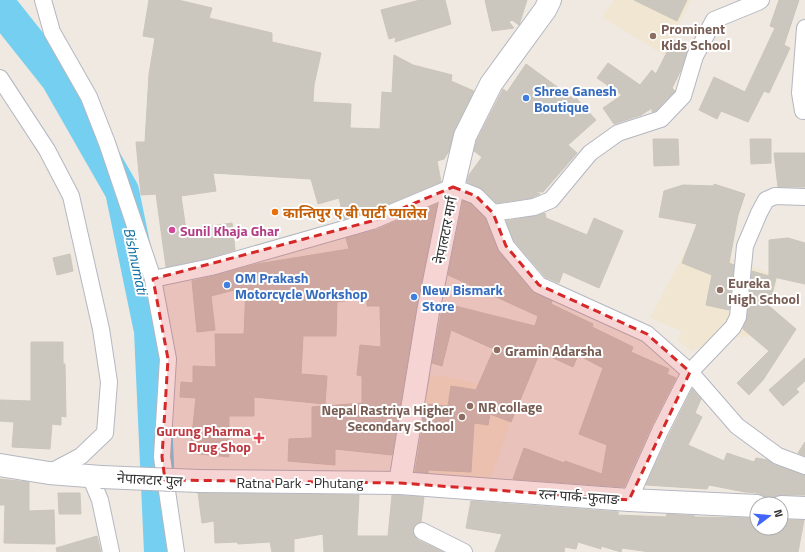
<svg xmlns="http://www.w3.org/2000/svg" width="805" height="552" viewBox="0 0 805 552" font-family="'Titillium Web','Noto Sans Devanagari',sans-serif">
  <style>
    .education { fill: #f0e6d1 }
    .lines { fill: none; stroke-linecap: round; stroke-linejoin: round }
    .river { stroke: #75cff0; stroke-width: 34 }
    .building { fill: #cbc7bf; stroke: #cbc5ba }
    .street-casing { stroke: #b4b7c1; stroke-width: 18 }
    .secondary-casing { stroke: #b4b7c1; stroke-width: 24 }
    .street { stroke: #fff; stroke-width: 16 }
    .secondary { stroke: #fff; stroke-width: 22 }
    .secondary-bridge-casing { stroke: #b4b7c1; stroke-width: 24; stroke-linecap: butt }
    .secondary-bridge { stroke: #fff; stroke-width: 22 }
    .marked { fill: #d62828; fill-opacity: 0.2; stroke: #d62828; stroke-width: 3; stroke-dasharray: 8 5; stroke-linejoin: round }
    .education-dot { fill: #8d6e63; stroke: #fff; stroke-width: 1.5 }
    .shop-dot { fill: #3f7fe0; stroke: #fff; stroke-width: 1.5 }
    .food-dot { fill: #e8710a; stroke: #fff; stroke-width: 1.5 }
    .hotel-dot { fill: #d1479c; stroke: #fff; stroke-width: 1.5 }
    .health-dot { fill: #e0444e; stroke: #fff; stroke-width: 1.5 }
    .labels { text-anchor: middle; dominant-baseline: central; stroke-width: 4; stroke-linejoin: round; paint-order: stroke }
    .education-label { font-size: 14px; font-weight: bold; fill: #785e54; stroke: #fff; text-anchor: start }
    .shop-label { font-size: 14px; font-weight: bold; fill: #366cbe; stroke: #fff; text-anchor: start }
    .food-label { font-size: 14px; font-weight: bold; fill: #c56008; stroke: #fff; text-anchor: start }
    .hotel-label { font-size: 14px; font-weight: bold; fill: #b23c85; stroke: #fff; text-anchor: start }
    .street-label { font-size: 14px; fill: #2e2e2e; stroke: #fff }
    .health-label { font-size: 14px; font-weight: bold; fill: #be3a42; stroke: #fff; text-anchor: end }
    .water-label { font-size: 15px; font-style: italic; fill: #0d6fa3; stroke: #fff }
  </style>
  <rect width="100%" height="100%" fill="#efe9e1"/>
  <g class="education">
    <path d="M614,0H691L664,55L602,17Z"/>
    <path d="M689,244L778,276L773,303L765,308L752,336L717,340L692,351L677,340L682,331L650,318Z"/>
    <path d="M419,374L455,378L520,395L488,485L404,479Z"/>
  </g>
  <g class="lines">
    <path class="river" d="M0,6L58,79L122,191L151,331L161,552"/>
  </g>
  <g class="building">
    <path d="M149,0H178L212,8L209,18L272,33V42L321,53L314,85L313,102L351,104L350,128L380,129L382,92L392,93L394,55L413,65L452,75L451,81L474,91L454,131L449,151L444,159L437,161L441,182L369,212L344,219L339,198L318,204L311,179L213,173L216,191L181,196L186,230L232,223L235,250L209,258L166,267L156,194L141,195L136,142H145L149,74L155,38L143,36Z"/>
    <path d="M420,0H445L451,24L395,42L396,37L389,39L381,10Z"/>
    <path d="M485,0H527L519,25L512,20L509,22L514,28L492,31Z"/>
    <path d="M634,0H687L677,21Z"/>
    <path d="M779,0H799L784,45L790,48L769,93L764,91L748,122L721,111L717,119L699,110L714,77L745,92L775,28L770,26Z"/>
    <path d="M673,40L689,48L680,72L672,88L675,91L656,111L652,112V108L641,115L614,124L603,108L622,95L597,78L608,63L640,85L652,70L656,74Z"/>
    <path d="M526,64L575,100L576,98L596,120L568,145L577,153L543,192H534L540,194L531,198L496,203L482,189L467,182L469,175L482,157L474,151L477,140L502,91L503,89L507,92Z"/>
    <path d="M653,139H678L679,165L654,166Z"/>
    <path d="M750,139H771V163L751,164Z"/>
    <path d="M774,153H805V187H778Z"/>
    <path d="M714,184L745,194L738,215L729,263L734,265L729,310L706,305L712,275L682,263L697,224L659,217L664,191L683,185L714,186Z"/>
    <path d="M463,201L471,204L485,218L499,252L532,291L552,301L551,304L593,324L592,327L633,347L631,352L669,369L667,374L676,378L651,427L624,487L513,479L524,448L564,463L565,461L602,474L607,445L579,434L603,368L578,355L573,367L540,352L511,422L490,414L488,425L474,423L471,472L428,470V473L415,472L426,404L448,406L451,386L476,390L494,349L451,330L442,366L432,363L443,303L535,326L538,316L448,275Z"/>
    <path d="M437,204L416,310L392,455L335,449V465L288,461L289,439L312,438V407L362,403V376L357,375L360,345L381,347L380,306H367V298L337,302L336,336H303L301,374L327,376L325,404L254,397V416H229V457L190,453L196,398L180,397L181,382L193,383V366L216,367L215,334H244L246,287L211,296L215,330L197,332L192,281L214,276L257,264L349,249L346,238L376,230Z"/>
    <path d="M545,213L546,218L587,235L594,218L623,231L599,288L563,272L559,283L545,277L514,241L506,221L535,216Z"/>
    <path d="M788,238L805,243V284L769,276V240Z"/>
    <path d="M70,254L73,271L57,275L53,258Z"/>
    <path d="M752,271L776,278L769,306L796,329L763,380L749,395L737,383L769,351L743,329L747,318Z"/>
    <path d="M31,342H63V364H65L66,417L61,416V425L52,424L50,449L12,447L14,422L0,421V400L31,401Z"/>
    <path d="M805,358V381L796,389L799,392L783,406L769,390Z"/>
    <path d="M692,389L701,399L695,413L702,417L688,445L724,461L727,453L754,462L756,458L768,460L775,465L805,475V495H782L776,496L771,500L769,504L768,500L764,496L757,493L745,492L709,485L707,489L646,485L669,435Z"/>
    <path d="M805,442V456L798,453Z"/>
    <path d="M0,479L29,482V511L54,510L55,544L4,543L5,505H0Z"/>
    <path d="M58,493H80L81,514H59Z"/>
    <path d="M198,493L359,495L357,535L358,536H388L392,495L424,497L421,522L417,523L414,526L413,531L414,536L418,540L443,552H324L323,534L294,539V552H272L270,542L238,544L237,542L215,543L214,521L202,523Z"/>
    <path d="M471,501L619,512L617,515L666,517L667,514L695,516L694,517L757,518V528H781V520H804L798,552H650L622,548L621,552L601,546V549L578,542L576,549L565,547L564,552H495L502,534L466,528Z"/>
    <path d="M97,536L101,552H57L56,548Z"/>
  </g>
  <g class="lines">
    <g class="street-casing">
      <g id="street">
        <path d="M43,0L52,32L89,97L107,143L153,279L168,359L162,457L176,552"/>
        <path d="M0,78L47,150L71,196L101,329L109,382L105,433L81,456L49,473"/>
        <path d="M803,111L800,93L805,28"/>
        <path d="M493,213L534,207L551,200L590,153L618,133L661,119L683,96L695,56L714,20L758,2L761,0"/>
        <path d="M153,279L211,267L372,221L453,187L476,196L493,213L506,246L539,285L647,334L690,372L737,426L778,456L805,466"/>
        <path d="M90,476L100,500L111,552"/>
        <path d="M629,500L660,431L690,372L733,327L738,317L745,246L759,213L766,200L775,196L805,197"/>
        <path d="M422,531L464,552"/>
      </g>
    </g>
    <g class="secondary-casing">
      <g id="secondary">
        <path d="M0,465L49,473L101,477"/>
        <path d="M199,481L400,483L629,500L757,506"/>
        <path d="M400,483L428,312L453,187L465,136L491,84L545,10L550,0"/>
        <path d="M781,507L805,508"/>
      </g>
    </g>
    <use href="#street" class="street"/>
    <use href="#secondary" class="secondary"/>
    <g class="secondary-bridge-casing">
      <path id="secondary-bridge" d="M101,477L199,481"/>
    </g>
    <use href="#secondary-bridge" class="secondary-bridge"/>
  </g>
  <path class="marked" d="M453,187L476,196L493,213L506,246L539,285L647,334L690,372L629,500L400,483L165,480L162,457L168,359L153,279L372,221Z"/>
  <g class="education-dot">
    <circle cx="653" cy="36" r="4"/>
    <circle cx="720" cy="290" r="4"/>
    <circle cx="497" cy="350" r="4"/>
    <circle cx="470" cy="406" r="4"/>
    <circle cx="462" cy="417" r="4"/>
  </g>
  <g class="shop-dot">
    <circle cx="526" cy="98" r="4"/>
    <circle cx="227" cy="285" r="4"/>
    <circle cx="414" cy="297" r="4"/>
  </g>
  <circle class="food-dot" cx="275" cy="212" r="4"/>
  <circle class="hotel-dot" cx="172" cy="230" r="4"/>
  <path class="health-dot" d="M257 432h4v4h4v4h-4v4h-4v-4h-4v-4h4z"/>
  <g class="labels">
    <g class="education-label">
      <text x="661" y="28">Prominent<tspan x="661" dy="16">Kids School</tspan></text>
      <text x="728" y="282">Eureka<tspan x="728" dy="16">High School</tspan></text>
      <text x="505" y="350">Gramin Adarsha</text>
      <text x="478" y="406">NR collage</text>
      <text x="454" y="409" text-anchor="end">Nepal Rastriya Higher<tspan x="454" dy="16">Secondary School</tspan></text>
    </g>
    <g class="shop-label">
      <text x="534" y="90">Shree Ganesh<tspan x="534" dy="16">Boutique</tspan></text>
      <text x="235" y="277">OM Prakash<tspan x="235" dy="16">Motorcycle Workshop</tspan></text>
      <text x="422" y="289">New Bismark<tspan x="422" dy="16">Store</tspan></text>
    </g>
    <g class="food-label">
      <text x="283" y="212">कान्तिपुर ए बी पार्टी प्यालेस</text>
    </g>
    <g class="hotel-label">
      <text x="180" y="230">Sunil Khaja Ghar</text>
    </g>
    <g class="street-label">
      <text transform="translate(445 230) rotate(-79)">नेपालटार मार्ग</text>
      <text transform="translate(150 479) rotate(3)">नेपालटार पुल</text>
      <text x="300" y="482">Ratna Park - Phutang</text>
      <text transform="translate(579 496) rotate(4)">रत्न पार्क-फुताङ</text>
    </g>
    <g class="health-label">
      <text x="251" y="430">Gurung Pharma<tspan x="251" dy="16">Drug Shop</tspan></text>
    </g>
    <g class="water-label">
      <text transform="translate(136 261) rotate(78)">Bishnumati</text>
    </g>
  </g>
  <g transform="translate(769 516) rotate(74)"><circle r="19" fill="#ffffff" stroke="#ababab"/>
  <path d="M0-3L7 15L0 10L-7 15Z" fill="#4264fb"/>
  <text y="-6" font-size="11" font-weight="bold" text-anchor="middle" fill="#2e2e2e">N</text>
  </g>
</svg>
